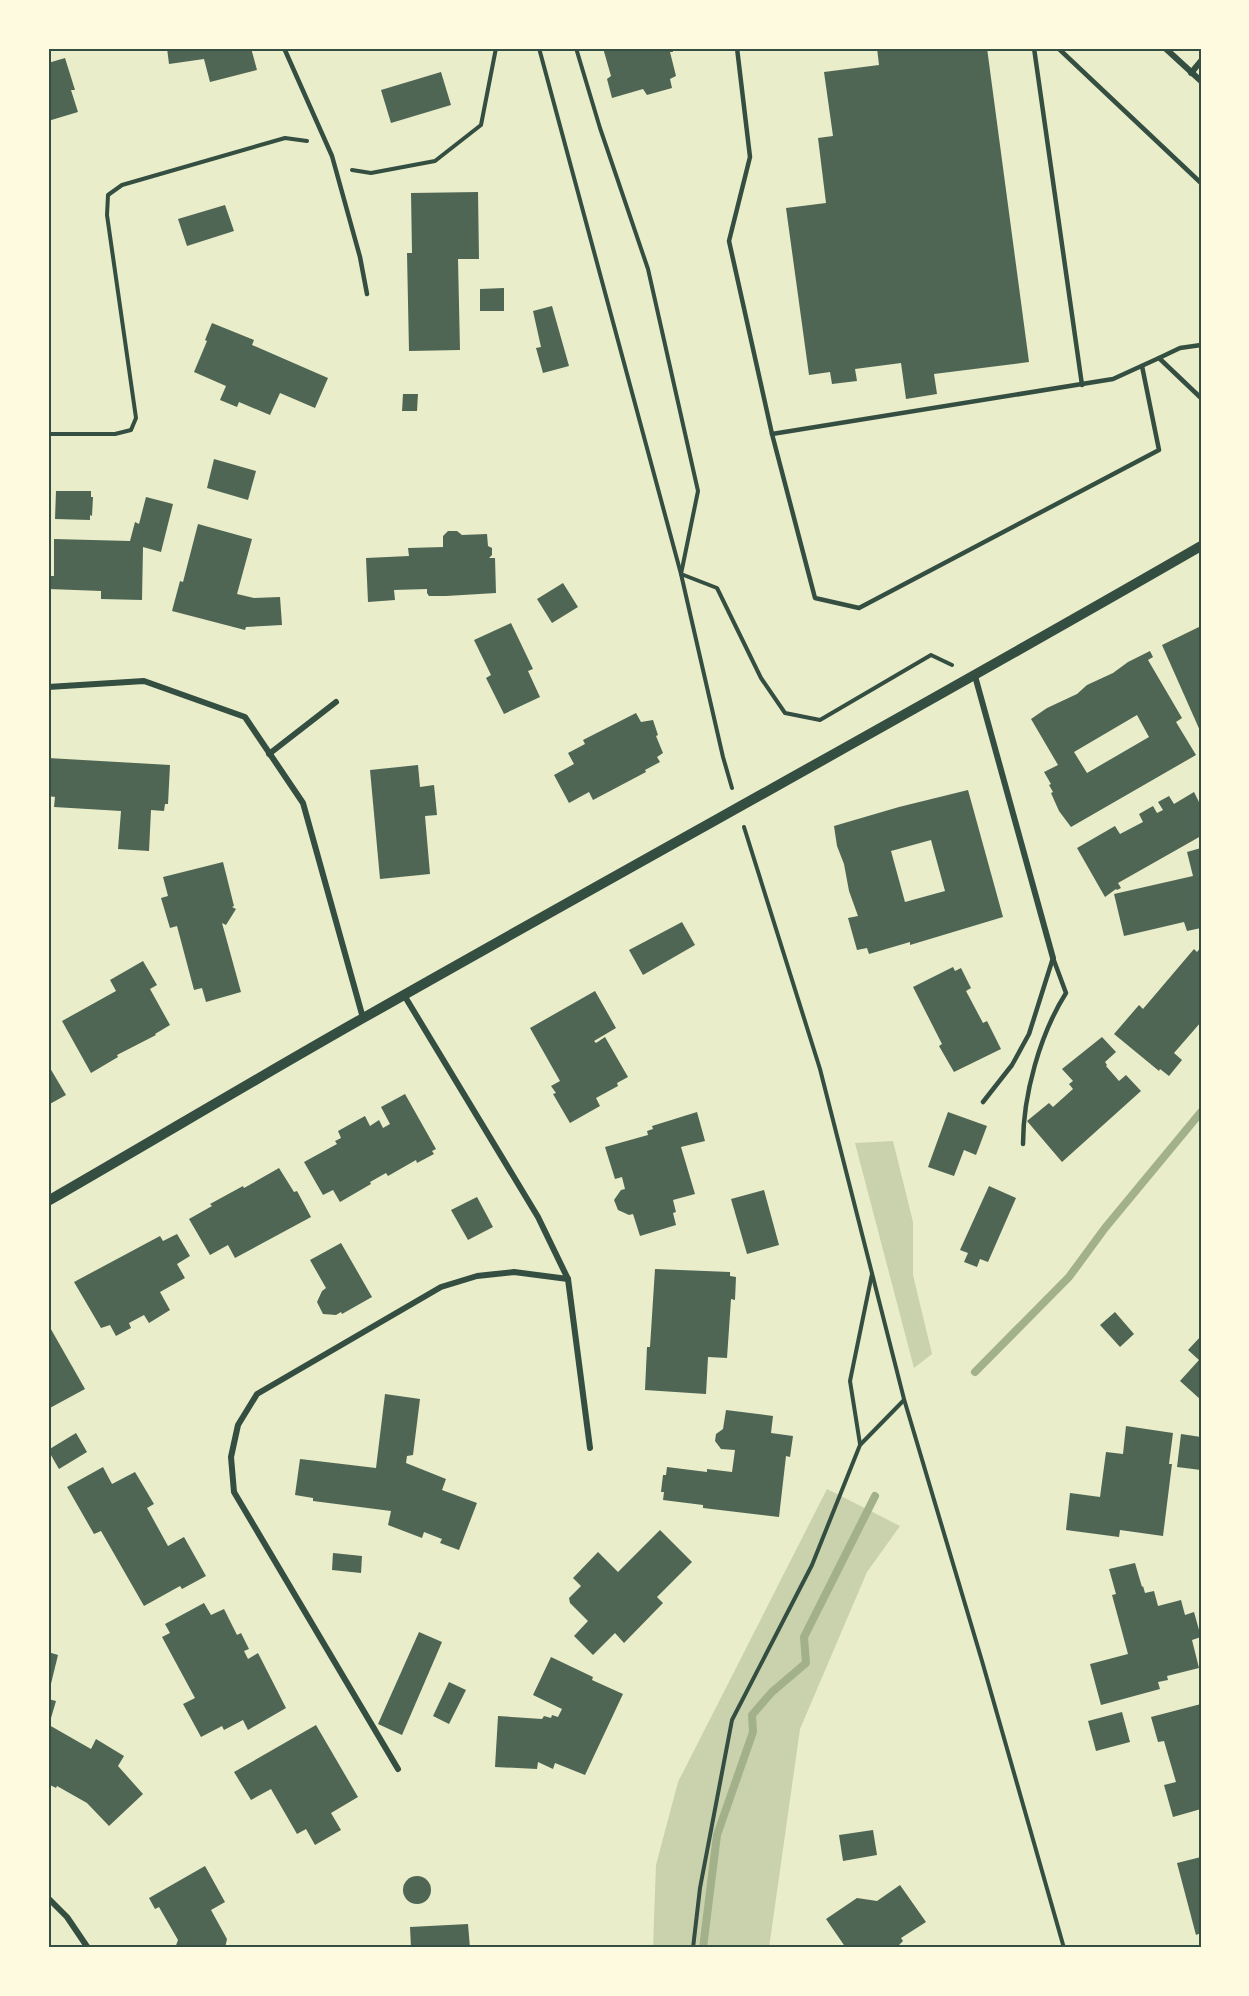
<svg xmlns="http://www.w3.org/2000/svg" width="1249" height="1996" viewBox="0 0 1249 1996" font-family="Literata,serif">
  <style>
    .green { fill: #cad2ad }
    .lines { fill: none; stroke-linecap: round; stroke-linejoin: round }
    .stream { stroke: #a3b18a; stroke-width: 8 }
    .building { fill: #4f6655; fill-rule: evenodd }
    .path { stroke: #344e41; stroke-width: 4 }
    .service { stroke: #344e41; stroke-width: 4.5 }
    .minor { stroke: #344e41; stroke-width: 6 }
    .tertiary { stroke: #344e41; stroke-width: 10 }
    .neatline { fill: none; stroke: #344e41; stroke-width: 2 }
  </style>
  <rect width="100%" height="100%" fill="#e9edc9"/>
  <g class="green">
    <path d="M893,1141L913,1222V1275L932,1354L914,1368L855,1143Z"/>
    <path d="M827,1489L900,1526L867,1572L800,1729L769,1948H653L656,1865L678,1782Z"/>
  </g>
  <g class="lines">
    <g class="stream">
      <path d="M975,1372L1069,1277L1105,1228L1201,1112"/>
      <path d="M703,1948L717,1835L753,1732L752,1715L772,1692L806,1663L804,1637L875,1496"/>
    </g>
  </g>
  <g class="building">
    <path d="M167,48H251L257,70L210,82L204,59L169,64Z"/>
    <path d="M603,48H672L673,52H670L676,76L670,79L672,88L647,95L643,89L612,98L607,79L611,76Z"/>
    <path d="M877,48H987L1029,362L934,374L937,394L906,399L901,363L855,369L857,381L832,384L830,372L809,375L786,208L826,203L818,138L833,136L824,72L879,65Z"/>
    <path d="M65,58L75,90H71L78,112L48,121V63Z"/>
    <path d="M441,72L451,105L391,123L381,90Z"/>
    <path d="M478,192L479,259H458L460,350L409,351L407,253H412L411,193Z"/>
    <path d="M225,205L234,231L187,246L178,219Z"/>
    <path d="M504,288V311H480V289Z"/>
    <path d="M552,306L569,366L543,373L536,348L541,347L533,311Z"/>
    <path d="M212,323L254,340L252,345L328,378L315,408L280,393L270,415L239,402L237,407L220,400L226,386L194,372L207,341L205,340Z"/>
    <path d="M403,394H418L417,411H402Z"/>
    <path d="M214,459L256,471L248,500L207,488Z"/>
    <path d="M56,491H91V497H93L92,516L90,515V520L55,519Z"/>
    <path d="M146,497L173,504L161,552L143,547L142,600L101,599V591L49,589L50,576H54V539L130,541L135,522L139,524Z"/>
    <path d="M198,524L252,539L237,594L254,598L280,597L282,625L246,627L245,630L172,611L180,581L183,582Z"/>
    <path d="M448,531H457L462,535L487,534L488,546L492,548V555L489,558H495L496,593L446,596H429L427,593V589L394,590L395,600L368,602L366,558L409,556L408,548L443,547V536Z"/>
    <path d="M563,583L578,607L552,623L537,599Z"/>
    <path d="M511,623L533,669L528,671L540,697L504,714L486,678L491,675L474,640Z"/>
    <path d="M1201,626V733L1162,645Z"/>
    <path d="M1150,651L1153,657L1148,660L1182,718L1176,722L1196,755L1071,827L1059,811L1051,793L1053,792L1049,785L1051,784L1044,772L1058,765L1031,719L1047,708L1077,694L1087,685L1113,673L1128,662ZM1137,715L1149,737L1087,773L1074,752Z"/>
    <path d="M636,713L641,722L653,720L658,735L656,736L663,753L657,757L660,762L645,770L646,772L593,800L589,792L569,803L554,775L574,764L568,753L585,744L583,740Z"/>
    <path d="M48,758L170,765L168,804H165L164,811L151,810L149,851L118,849L121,811L54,807L55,797L48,796Z"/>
    <path d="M418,765L420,787L434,785L437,815L425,816L430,874L380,879L370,770Z"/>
    <path d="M968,790L1003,917L910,945V942L869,954L867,948L857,950L848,918L858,916L849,891L844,864L837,846L834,826L899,807ZM931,840L945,891L905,902L891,851Z"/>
    <path d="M1194,792L1201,806V836L1118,883L1121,888L1117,890L1116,889L1105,897L1077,848L1115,826L1120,834L1143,822L1139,814L1153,806L1157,813L1163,810L1158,802L1169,796L1174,804Z"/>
    <path d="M1201,848V928L1187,931L1184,922L1124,936L1114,894L1193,876L1187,852Z"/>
    <path d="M223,862L234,906L232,907L236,909L226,925L222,923L241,992L206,1002L202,988L194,990L177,926L170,928L161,898L168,896L163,877Z"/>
    <path d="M682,922L695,945L643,975L629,950Z"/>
    <path d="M1201,947V1022L1174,1053L1182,1060L1169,1076L1160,1069L1159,1071L1114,1034L1139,1005L1143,1009L1194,949L1197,952Z"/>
    <path d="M143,961L157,985L150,989L170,1025L155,1034L156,1035L117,1055L118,1057L91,1073L62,1021L116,991L110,980Z"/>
    <path d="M953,967L955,971L961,968L971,988L966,991L983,1023L987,1021L1001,1049L954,1072L939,1046L942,1044L913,987Z"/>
    <path d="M595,991L616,1028L594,1041L596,1043L605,1037L628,1077L617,1083L618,1086L596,1098L600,1106L570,1123L553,1094L556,1093L551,1086L560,1081L530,1028Z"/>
    <path d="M1102,1037L1116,1052L1105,1062L1107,1065L1106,1066L1119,1081L1126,1075L1141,1091L1062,1162L1027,1121L1049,1103L1053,1107L1073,1089L1069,1084L1073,1081L1062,1069Z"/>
    <path d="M50,1068L66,1095L48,1105V1069Z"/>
    <path d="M405,1094L436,1149L432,1151L434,1154L417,1163L416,1160L388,1176L386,1173L370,1182L371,1184L340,1202L333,1190L323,1195L304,1162L337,1144L335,1141L341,1138L338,1131L365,1116L370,1126L379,1120L383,1128L390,1124L381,1107Z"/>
    <path d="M697,1112L705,1141L681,1147L695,1194L673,1200L676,1212L673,1213L676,1225L640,1236L633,1214L629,1215L618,1210L614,1200L621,1190L625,1189L622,1177L615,1179L605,1147L648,1135L647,1131L653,1129L652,1126Z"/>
    <path d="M948,1112L987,1126L976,1155L964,1150L954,1176L928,1167Z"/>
    <path d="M279,1168L294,1192L297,1191L311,1217L235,1258L228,1245L210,1255L189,1219L212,1206L210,1204L243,1186L244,1188Z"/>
    <path d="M989,1186L1016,1198L988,1262L980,1259L977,1267L964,1262L968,1253L960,1250Z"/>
    <path d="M764,1190L779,1245L747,1254L731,1199Z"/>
    <path d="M477,1197L493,1227L468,1240L451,1210Z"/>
    <path d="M177,1234L190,1256L177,1264L185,1278L160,1292L170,1310L149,1323L144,1315L129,1323L131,1328L116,1336L110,1325L101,1328L74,1282L160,1236L163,1241Z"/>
    <path d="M341,1243L372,1297L342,1314L341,1312L336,1315L323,1314L317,1302L322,1291L326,1288L310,1260Z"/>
    <path d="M655,1269L730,1272V1276L736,1277L735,1300L731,1299L727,1358L708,1357L706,1394L645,1390L647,1347H650Z"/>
    <path d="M1115,1312L1134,1334L1120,1347L1100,1325Z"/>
    <path d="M48,1324L85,1389L48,1409Z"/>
    <path d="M1201,1336V1400L1180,1381L1199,1360L1188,1350Z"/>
    <path d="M385,1394L420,1399L413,1455L407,1456L406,1463L446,1479L442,1490L477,1503L459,1550L440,1543L442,1539L424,1532L422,1538L388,1525L391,1511L313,1501V1498L295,1495L300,1459L376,1468Z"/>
    <path d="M726,1410L773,1416L771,1433L793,1436L790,1457L786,1456L779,1517L703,1508V1505L663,1500L664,1492H661L663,1475H666L667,1467L707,1472V1469L732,1472L735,1450L721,1449L715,1441L716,1434L723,1429Z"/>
    <path d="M1126,1426L1173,1433L1169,1464H1172L1163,1536L1120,1530L1119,1537L1066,1530L1070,1493L1100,1497L1106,1452L1123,1454Z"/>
    <path d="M76,1433L87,1452L59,1469L48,1450Z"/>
    <path d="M1181,1434L1201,1437V1470L1177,1467Z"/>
    <path d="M103,1467L112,1484L135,1472L154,1504L147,1508L168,1546L184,1537L206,1576L182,1589L180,1586L144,1606L101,1531L94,1534L67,1487Z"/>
    <path d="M660,1530L692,1562L657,1597L663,1603L624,1643L615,1633L593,1655L574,1636L588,1621L570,1603L569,1598L581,1586L573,1578L598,1552L618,1572Z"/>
    <path d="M333,1553L362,1556L361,1573L332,1570Z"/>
    <path d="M1135,1563L1142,1587L1143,1586L1145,1593L1154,1591L1158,1606L1181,1600L1185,1615L1194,1612L1201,1637L1192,1640L1199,1668L1167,1676L1168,1680L1158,1682L1160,1689L1101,1705L1090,1664L1128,1654L1112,1595L1116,1594L1109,1569Z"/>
    <path d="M204,1603L211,1615L224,1609L237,1635L241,1633L249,1649L244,1651L248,1659L258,1653L286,1708L248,1730L243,1720L224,1730L222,1726L201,1737L183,1704L195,1698L162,1637L170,1633L165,1624Z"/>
    <path d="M419,1632L442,1642L402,1735L378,1724Z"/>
    <path d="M48,1652L58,1655L49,1692H48Z"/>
    <path d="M551,1657L593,1677L592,1680L623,1694L585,1775L555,1763L553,1769L538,1762L537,1769L495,1767L498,1716L542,1719L544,1716L551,1718L552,1715L558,1717L562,1709L533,1695Z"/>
    <path d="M449,1682L466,1690L449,1724L433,1716Z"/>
    <path d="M48,1699L56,1701L49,1725L91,1749L96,1739L124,1756L118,1766L143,1794L109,1826L87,1803L57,1786L56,1788L48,1784Z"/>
    <path d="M1201,1704V1809L1173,1817L1164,1785L1176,1782L1164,1741L1158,1742L1151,1717Z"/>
    <path d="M1122,1712L1130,1742L1096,1751L1088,1721Z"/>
    <path d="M316,1725L358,1797L331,1813L341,1830L315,1845L306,1829L297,1834L271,1789L251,1800L234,1772Z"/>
    <path d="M873,1830L877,1855L843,1861L839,1835Z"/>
    <path d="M1201,1857V1933L1196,1935L1177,1863Z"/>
    <path d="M205,1866L225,1902L211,1910L227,1939L225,1948H175L178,1940L159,1907L155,1909L149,1898Z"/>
    <circle cx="417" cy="1890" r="14"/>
    <path d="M900,1885L926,1922L901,1938L903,1941L896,1948H846L826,1919L857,1898L877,1901Z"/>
    <path d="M468,1924L470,1948H411L410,1927Z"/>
  </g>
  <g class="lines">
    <g class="path">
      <path d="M539,48L681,574L723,757L732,788"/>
      <path d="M576,48L600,128L648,269L698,491L681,574L717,588L761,678L785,713L820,720L931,655L952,665"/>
      <path d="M352,170L371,173L435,161L481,125L496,48"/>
      <path d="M48,434H115L131,430L136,418L107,215L108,195L122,185L285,138L307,141"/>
      <path d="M744,827L820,1069L904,1399L982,1661L1064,1948"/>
      <path d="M860,1444L850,1381L872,1274"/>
      <path d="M693,1948L700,1888L732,1720L812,1565L860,1445L904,1400"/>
    </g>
    <g class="service">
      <path d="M284,48L332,156L360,257L367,294"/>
      <path d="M737,48L750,157L729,241L772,434L1113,379L1159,358"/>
      <path d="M1034,48L1082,385"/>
      <path d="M1058,48L1201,183"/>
      <path d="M1201,345L1180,348L1159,358L1201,398"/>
      <path d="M772,434L815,598L859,608L1159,450L1142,366"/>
      <path d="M983,1102L1012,1065L1029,1034L1053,958"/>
      <path d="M1023,1144C1023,1095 1040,1034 1066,993L1053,958"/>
    </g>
    <g class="minor">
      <path d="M1165,48L1201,81"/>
      <path d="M1191,73L1201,61"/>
      <path d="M975,676L1053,958"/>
      <path d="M48,687L144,681L245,717L303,803L363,1018"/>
      <path d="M269,754L336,702"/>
      <path d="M404,995L538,1217L568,1279L590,1448"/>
      <path d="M398,1769L234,1492L231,1457L238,1425L257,1394L441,1287L477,1276L514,1272L568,1279"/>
      <path d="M48,1898L67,1917L88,1948"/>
    </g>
    <path class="tertiary" d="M48,1201C154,1140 259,1077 365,1017C643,859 924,706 1201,546"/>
  </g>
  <rect width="1249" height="1996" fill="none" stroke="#fefae0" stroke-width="99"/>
  <rect x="50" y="50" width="1150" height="1896" class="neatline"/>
</svg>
